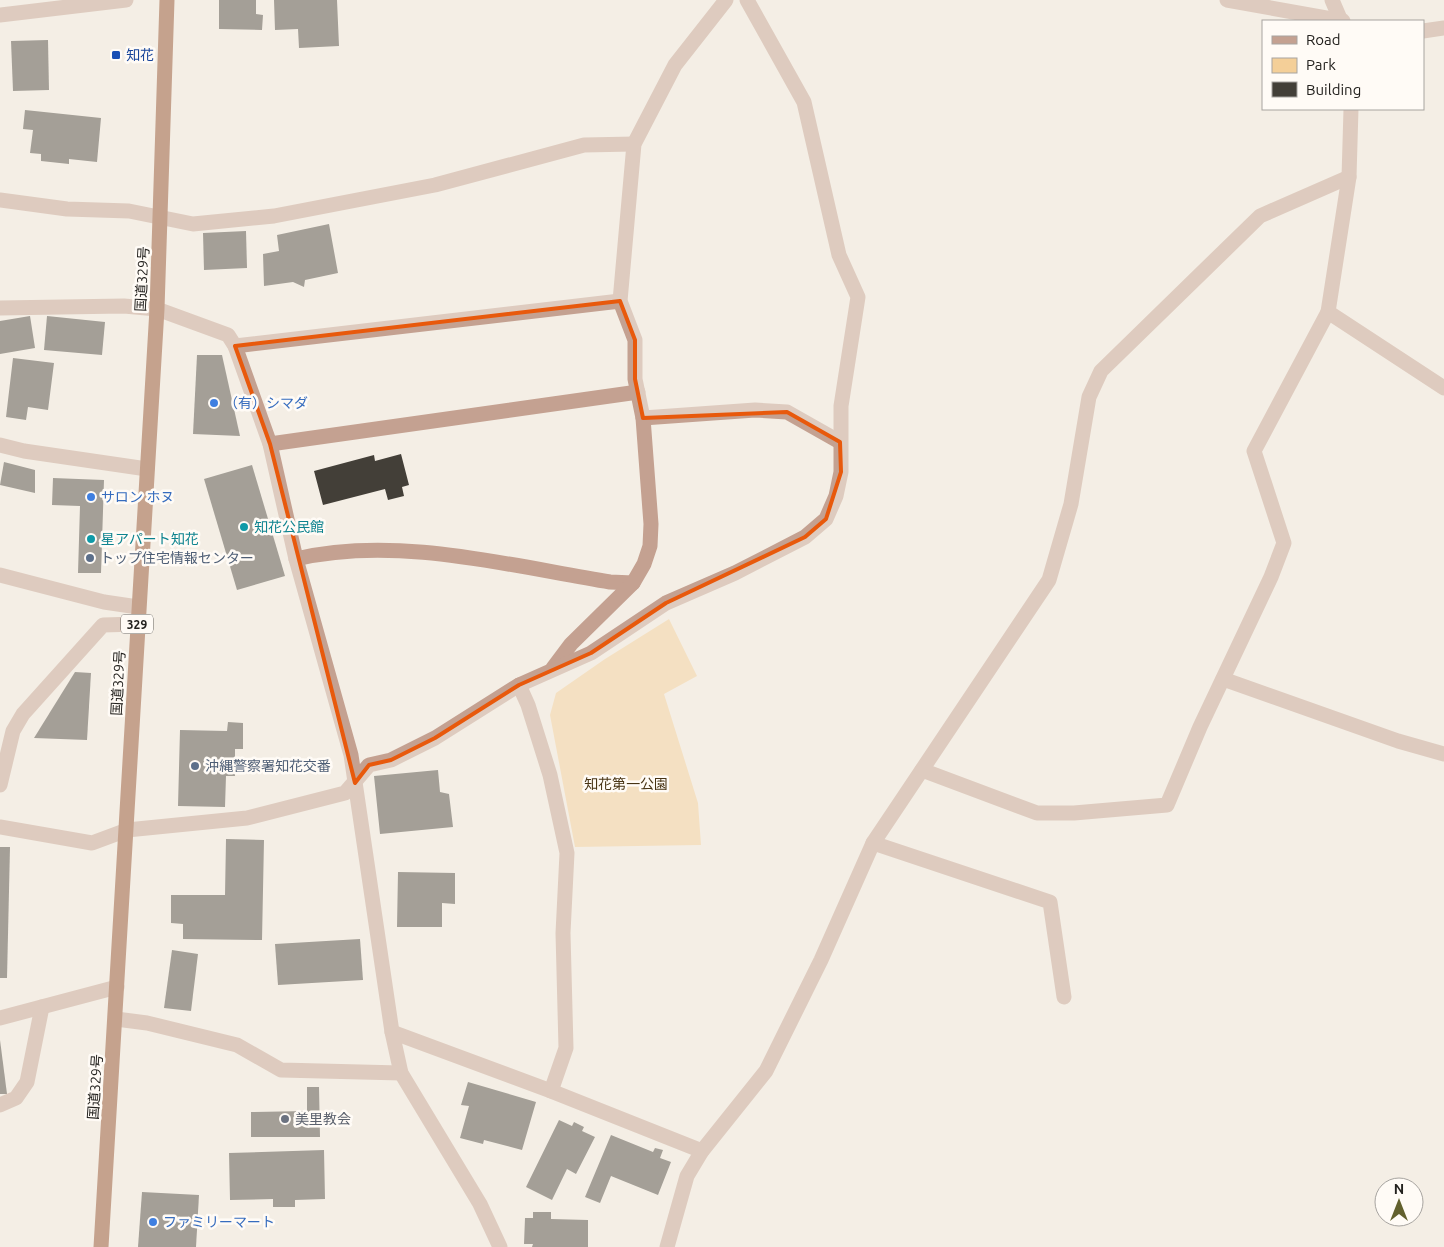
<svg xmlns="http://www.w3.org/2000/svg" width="1444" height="1247" viewBox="0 0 1444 1247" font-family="Ubuntu,'Noto Sans JP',sans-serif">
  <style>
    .green { fill: #f4cf98 }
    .building { fill: #433f38 }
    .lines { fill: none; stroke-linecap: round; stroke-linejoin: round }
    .minor { stroke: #c4a191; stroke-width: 15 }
    .highway { stroke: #8c4623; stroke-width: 15 }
    .marked { fill: none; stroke: #e8590c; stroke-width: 4; stroke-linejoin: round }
    .transit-dot { fill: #1a4fb4; stroke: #fffbf6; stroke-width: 2 }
    .shop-dot { fill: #3f7fe0; stroke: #fffbf6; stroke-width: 2 }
    .culture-dot { fill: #0f9aa8; stroke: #fffbf6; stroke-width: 2 }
    .service-dot { fill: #5c6f8a; stroke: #fffbf6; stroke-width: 2 }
    .worship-dot { fill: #6b7280; stroke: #fffbf6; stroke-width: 2 }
    .labels { text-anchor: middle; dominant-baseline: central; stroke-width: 5; stroke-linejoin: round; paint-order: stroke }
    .shield { fill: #fffbf6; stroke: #65625f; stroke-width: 1 }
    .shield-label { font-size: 12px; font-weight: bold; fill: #23211e }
    .transit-label { font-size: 14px; fill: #164399; stroke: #fffbf6; text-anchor: start }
    .street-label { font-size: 14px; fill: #23211e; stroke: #fffbf6 }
    .shop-label { font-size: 14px; fill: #366cbe; stroke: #fffbf6; text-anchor: start }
    .culture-label { font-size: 14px; fill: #0d838f; stroke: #fffbf6; text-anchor: start }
    .service-label { font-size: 14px; fill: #4e5e75; stroke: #fffbf6; text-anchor: start }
    .park-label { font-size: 14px; fill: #483414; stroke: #fffbf6 }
    .worship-label { font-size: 14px; fill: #5b616d; stroke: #fffbf6; text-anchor: start }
  </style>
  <rect width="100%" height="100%" fill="#f4eee5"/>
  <path class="green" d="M669,619L697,676L664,694L698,803L701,845L575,847L550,715L556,693L605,659Z"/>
  <g class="building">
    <path d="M219,0H256V14L263,15L262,30L219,29Z"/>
    <path d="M274,0H337L339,46L299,48L298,29L275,30Z"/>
    <path d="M48,40L49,90L13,91L11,41Z"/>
    <path d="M25,110L101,118L97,162L69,159V164L41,161V154L30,153L33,130L23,129Z"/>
    <path d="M329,224L338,273L305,280L304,287L293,282L264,286L263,254L279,251L277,235Z"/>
    <path d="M246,231L247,268L204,270L203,233Z"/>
    <path d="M30,316L35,348L0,354V321Z"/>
    <path d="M47,316L105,322L102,355L44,350Z"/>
    <path d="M197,355H222L240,436L193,434Z"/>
    <path d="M13,358L54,363L48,410L28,407L26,420L6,417Z"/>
    <path d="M401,454L409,485L402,487L404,496L388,500L385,489L323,505L314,471L374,455L375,461Z"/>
    <path d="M4,462L35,470V493L0,485Z"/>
    <path d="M252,465L285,576L237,590L204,479Z"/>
    <path d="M53,478L104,480L101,573H78L80,506L52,505Z"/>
    <path d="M75,672L91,673L87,740L34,738Z"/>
    <path d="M228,722L243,723V749H235V776H226L225,807L178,806L180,730L227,731Z"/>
    <path d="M438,770L440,792L449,794L453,827L380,834L374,776Z"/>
    <path d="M226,839L264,840L262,940L183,939V924L171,923V895H225Z"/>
    <path d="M0,847H10L7,978H0Z"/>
    <path d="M398,872L455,873V904L442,903V927H397Z"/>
    <path d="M360,939L363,980L278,985L275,944Z"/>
    <path d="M172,950L198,954L191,1011L164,1008Z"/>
    <path d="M0,1040L7,1094H0Z"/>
    <path d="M468,1082L536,1102L522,1150L484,1140L483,1144L460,1138L469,1106L461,1105Z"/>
    <path d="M307,1087H319L320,1137H251V1112L307,1111Z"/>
    <path d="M559,1120L572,1126L574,1122L584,1127L582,1131L595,1137L576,1174L567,1169L552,1200L526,1187Z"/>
    <path d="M611,1135L653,1152L655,1148L663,1150L660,1158L671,1162L658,1195L611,1176L600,1203L585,1197Z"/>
    <path d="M324,1150L325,1199L295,1200V1207H273V1199L230,1200L229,1153Z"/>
    <path d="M142,1192L199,1195L196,1247H138Z"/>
    <path d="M533,1212H551V1219L588,1220V1247H532L533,1244H524L525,1218H533Z"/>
  </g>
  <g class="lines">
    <g class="minor">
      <path d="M1227,0L1343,21"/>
      <path d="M1332,0L1341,21"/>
      <path d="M0,15L126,0"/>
      <path d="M1423,31L1444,28"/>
      <path d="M1351,109L1349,177L1328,312L1444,388"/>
      <path d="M0,200L67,209L129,211L193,224L274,216L435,185L584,145L634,144"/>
      <path d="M0,308L124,306L157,309L228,335L235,346L270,444L296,559L351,755L392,1032L401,1073L480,1204L500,1247"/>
      <path d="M235,346L620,301"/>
      <path d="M643,418L755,410L787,412L840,442"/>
      <path d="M270,444L638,392"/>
      <path d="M0,445L24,451L147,469"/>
      <path d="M296,559C396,535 511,566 610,582L633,583"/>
      <path d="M0,575L104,602L138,607"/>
      <path d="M553,668L571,644L633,583L644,564L650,546L651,524L643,418L635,379V340L620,301L634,144L675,65L726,0"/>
      <path d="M1223,679L1398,741L1444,754"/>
      <path d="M519,685L528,705L550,775L567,853L563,933L566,1048L551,1091"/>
      <path d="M922,770L1037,813H1074L1167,805L1200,727L1271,577L1284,543L1254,451L1328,312"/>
      <path d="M0,785L13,731L23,714L103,625L137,624"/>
      <path d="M0,827L92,843L127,830L247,818L345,793L369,765L391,760L435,738L519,685L591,653L666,603L735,573L805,537L826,519L836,496L841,472V406L858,297L839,255L804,102L747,0"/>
      <path d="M873,843L1050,902L1064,997"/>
      <path d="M0,1018L117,987"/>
      <path d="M116,1019L147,1023L237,1045L281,1070L401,1073"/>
      <path d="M392,1032L551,1091L702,1151"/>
      <path d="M0,1105L16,1098L27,1082L42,1007"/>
      <path d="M667,1247L687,1176L702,1151L766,1071L821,960L873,843L1049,580L1071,504L1089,397L1101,371L1260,216L1349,177"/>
    </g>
    <path class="highway" d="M101,1247L157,309L167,0"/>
  </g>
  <path d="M0 0H1444V1247H0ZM620,301L635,340V379L643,418L787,412L840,442L841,472L826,519L805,537L666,603L591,653L519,685L435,738L391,760L369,765L355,783L270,444L235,346Z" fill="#f4eee5" fill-opacity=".55" fill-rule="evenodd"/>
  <path class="marked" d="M620,301L635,340V379L643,418L787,412L840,442L841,472L826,519L805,537L666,603L591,653L519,685L435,738L391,760L369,765L355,783L270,444L235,346Z"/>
  <rect class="transit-dot" x="111" y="50" width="10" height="10" rx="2.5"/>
  <g class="shop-dot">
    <circle cx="214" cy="403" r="5"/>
    <circle cx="91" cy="497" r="5"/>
    <circle cx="153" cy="1222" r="5"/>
  </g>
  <g class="culture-dot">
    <circle cx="244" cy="527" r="5"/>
    <circle cx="91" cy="539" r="5"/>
  </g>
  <g class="service-dot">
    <circle cx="90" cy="558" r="5"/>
    <circle cx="195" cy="766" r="5"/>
  </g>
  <circle class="worship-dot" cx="285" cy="1119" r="5"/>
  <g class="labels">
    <rect class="shield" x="121" y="614.5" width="32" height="19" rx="4"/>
    <g class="shield-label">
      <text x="137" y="624">329</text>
    </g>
    <g class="transit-label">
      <text x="126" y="55">知花</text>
    </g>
    <g class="street-label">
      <text transform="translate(142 279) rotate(-87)">国道329号</text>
      <text transform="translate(118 683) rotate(-87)">国道329号</text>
      <text transform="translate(95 1087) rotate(-86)">国道329号</text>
    </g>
    <g class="shop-label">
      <text x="224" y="403">（有）シマダ</text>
      <text x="101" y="497">サロン ホヌ</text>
      <text x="163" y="1222">ファミリーマート</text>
    </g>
    <g class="culture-label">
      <text x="254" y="527">知花公民館</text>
      <text x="101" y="539">星アパート知花</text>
    </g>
    <g class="service-label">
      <text x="100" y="558">トップ住宅情報センター</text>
      <text x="205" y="766">沖縄警察署知花交番</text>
    </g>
    <g class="park-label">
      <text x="626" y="784">知花第一公園</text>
    </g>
    <g class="worship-label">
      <text x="295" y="1119">美里教会</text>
    </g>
  </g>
  <rect x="1262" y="20" width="162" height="90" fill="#fffbf6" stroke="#a7a4a0"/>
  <rect x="1272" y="36" width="25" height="8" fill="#c4a191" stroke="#a7a4a0"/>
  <text x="1306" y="45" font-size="15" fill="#23211e">Road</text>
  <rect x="1272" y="58" width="25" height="15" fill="#f4cf98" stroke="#a7a4a0"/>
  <text x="1306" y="70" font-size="15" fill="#23211e">Park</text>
  <rect x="1272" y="82" width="25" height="15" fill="#433f38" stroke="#a7a4a0"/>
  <text x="1306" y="95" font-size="15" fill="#23211e">Building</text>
  <g transform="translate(1399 1202)"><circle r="24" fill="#fffbf6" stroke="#a7a4a0"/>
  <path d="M0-4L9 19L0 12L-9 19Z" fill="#62602d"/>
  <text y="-8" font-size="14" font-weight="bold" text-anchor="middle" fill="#23211e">N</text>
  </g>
</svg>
